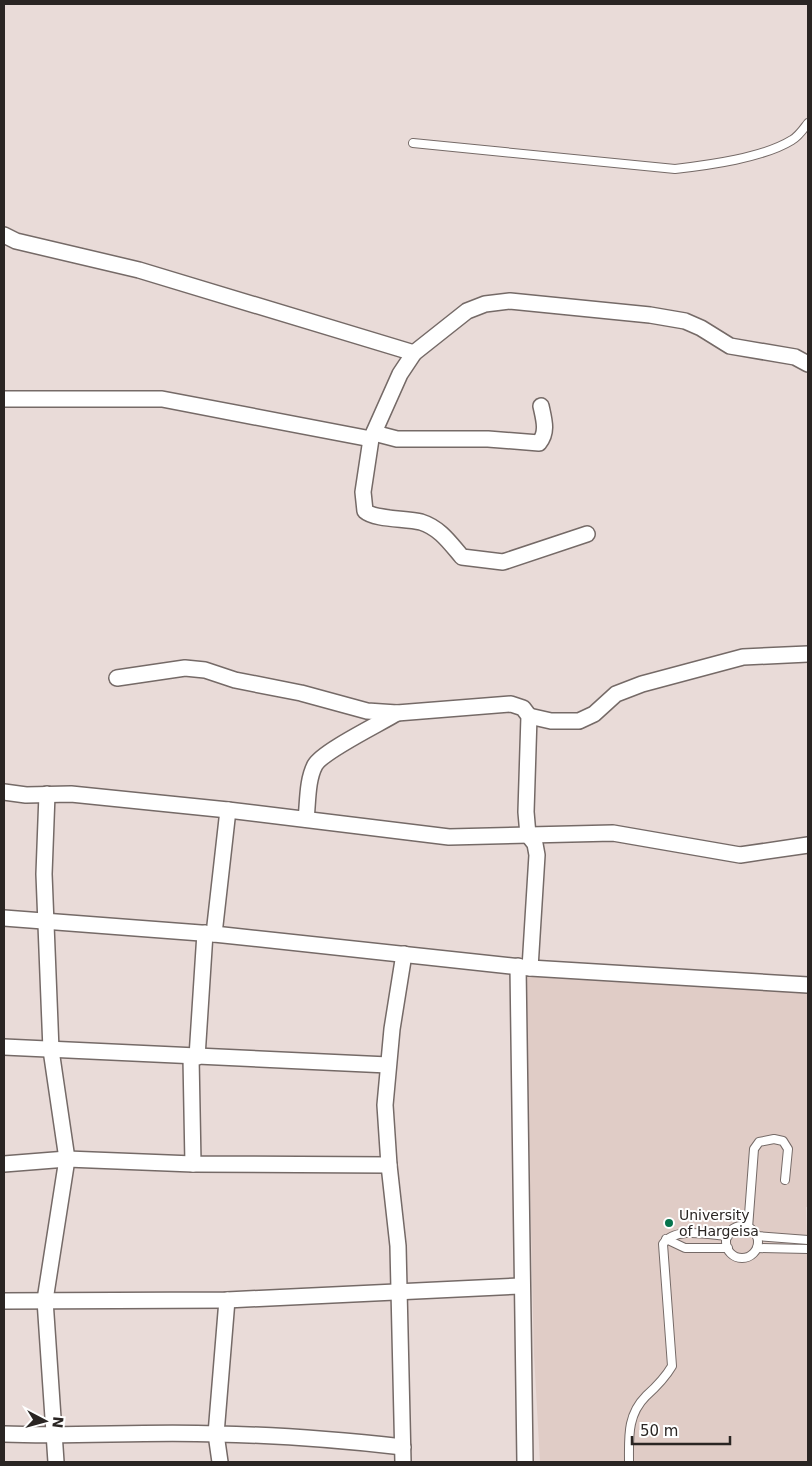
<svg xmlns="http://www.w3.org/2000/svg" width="812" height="1466" viewBox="0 0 812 1466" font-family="'DejaVu Sans',sans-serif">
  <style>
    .built { fill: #e0ccc6 }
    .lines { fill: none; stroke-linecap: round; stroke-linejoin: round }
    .service-casing { stroke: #756a67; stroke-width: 10 }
    .minor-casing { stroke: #756a67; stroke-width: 18 }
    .service { stroke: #fff; stroke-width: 8 }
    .minor { stroke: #fff; stroke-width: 15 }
    .poi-dot { fill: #07744d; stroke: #fff; stroke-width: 2 }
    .labels { text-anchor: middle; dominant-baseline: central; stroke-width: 4; stroke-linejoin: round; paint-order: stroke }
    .poi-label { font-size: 14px; fill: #2a2523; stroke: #fff; text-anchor: start }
  </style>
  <rect width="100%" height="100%" fill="#e9dbd8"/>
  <path class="built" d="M525,976L808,990V1207H806L808,1270V1462H540L534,1355Z"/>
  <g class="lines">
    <g class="service-casing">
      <g id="service">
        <path d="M413,143L675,169C709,165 763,158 792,140C799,136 804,128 808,123"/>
        <circle cx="742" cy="1242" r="16"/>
        <path d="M748,1228L754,1149L759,1142L774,1139L783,1141L788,1149L785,1180"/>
        <path d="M757,1236L808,1240"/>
        <path d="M666,1239L685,1248H728"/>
        <path d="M757,1248L808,1249"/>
        <path d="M629,1462C629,1437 627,1415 646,1396C656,1387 665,1378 672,1366L663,1244C675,1226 710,1235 728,1236"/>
      </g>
    </g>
    <g class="minor-casing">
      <g id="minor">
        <path d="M4,235L16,241L139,270L414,353"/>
        <path d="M4,399H162L371,439"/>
        <path d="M374,433L397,439H488L539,443C548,432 544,420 541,406"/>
        <path d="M587,534L503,562L462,557C450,543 440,528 421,522C407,518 375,520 365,511L363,492L371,439L400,374L414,353L467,311L485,304L510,301L650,315L685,321L701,328L730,346L795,357L808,364"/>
        <path d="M117,678L185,668L205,670L235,680L301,693L367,711L397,713L511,704L523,708L529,716L526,812L528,835L535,844L537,855L530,968"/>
        <path d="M529,716L551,721H579L594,714L616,694L642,684L743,657L808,654"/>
        <path d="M4,792L26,795L71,794L228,810L449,837L613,833L740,855L808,845"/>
        <path d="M47,794L44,874L51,1050L67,1159L45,1300L56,1462"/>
        <path d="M306,819C308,802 307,780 315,765C323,751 381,723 397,713"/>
        <path d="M4,918L214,934L530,968L808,985"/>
        <path d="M214,934L228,810"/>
        <path d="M518,966L525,1462"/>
        <path d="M4,1047L388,1065"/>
        <path d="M191,1057L193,1164"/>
        <path d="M197,1057L205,933"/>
        <path d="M4,1164L67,1159L193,1164L389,1165"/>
        <path d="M4,1301L227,1300L520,1286"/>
        <path d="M4,1434C75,1437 146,1431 217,1434C279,1435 341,1440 403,1447"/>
        <path d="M220,1462L216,1434L227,1300"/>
        <path d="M403,1462L398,1246L389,1165L385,1105L392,1029L404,954"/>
      </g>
    </g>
    <use href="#service" class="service"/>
    <use href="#minor" class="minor"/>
  </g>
  <circle class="poi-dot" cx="669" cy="1223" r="5"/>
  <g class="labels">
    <g class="poi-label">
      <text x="679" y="1215">University<tspan x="679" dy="16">of Hargeisa</tspan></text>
    </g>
  </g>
  <rect width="812" height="1466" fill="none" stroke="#2a2523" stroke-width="10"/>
  <g transform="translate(45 1421) rotate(96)" stroke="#ffffff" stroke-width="4" paint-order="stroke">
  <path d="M0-4L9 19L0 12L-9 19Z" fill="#2a2523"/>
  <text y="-8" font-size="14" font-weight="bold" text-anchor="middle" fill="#2a2523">N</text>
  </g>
  <path d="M632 1436v8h98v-8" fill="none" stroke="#2a2523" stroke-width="2.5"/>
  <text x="640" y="1436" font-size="15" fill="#2a2523" stroke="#ffffff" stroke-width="4" paint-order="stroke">50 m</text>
</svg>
